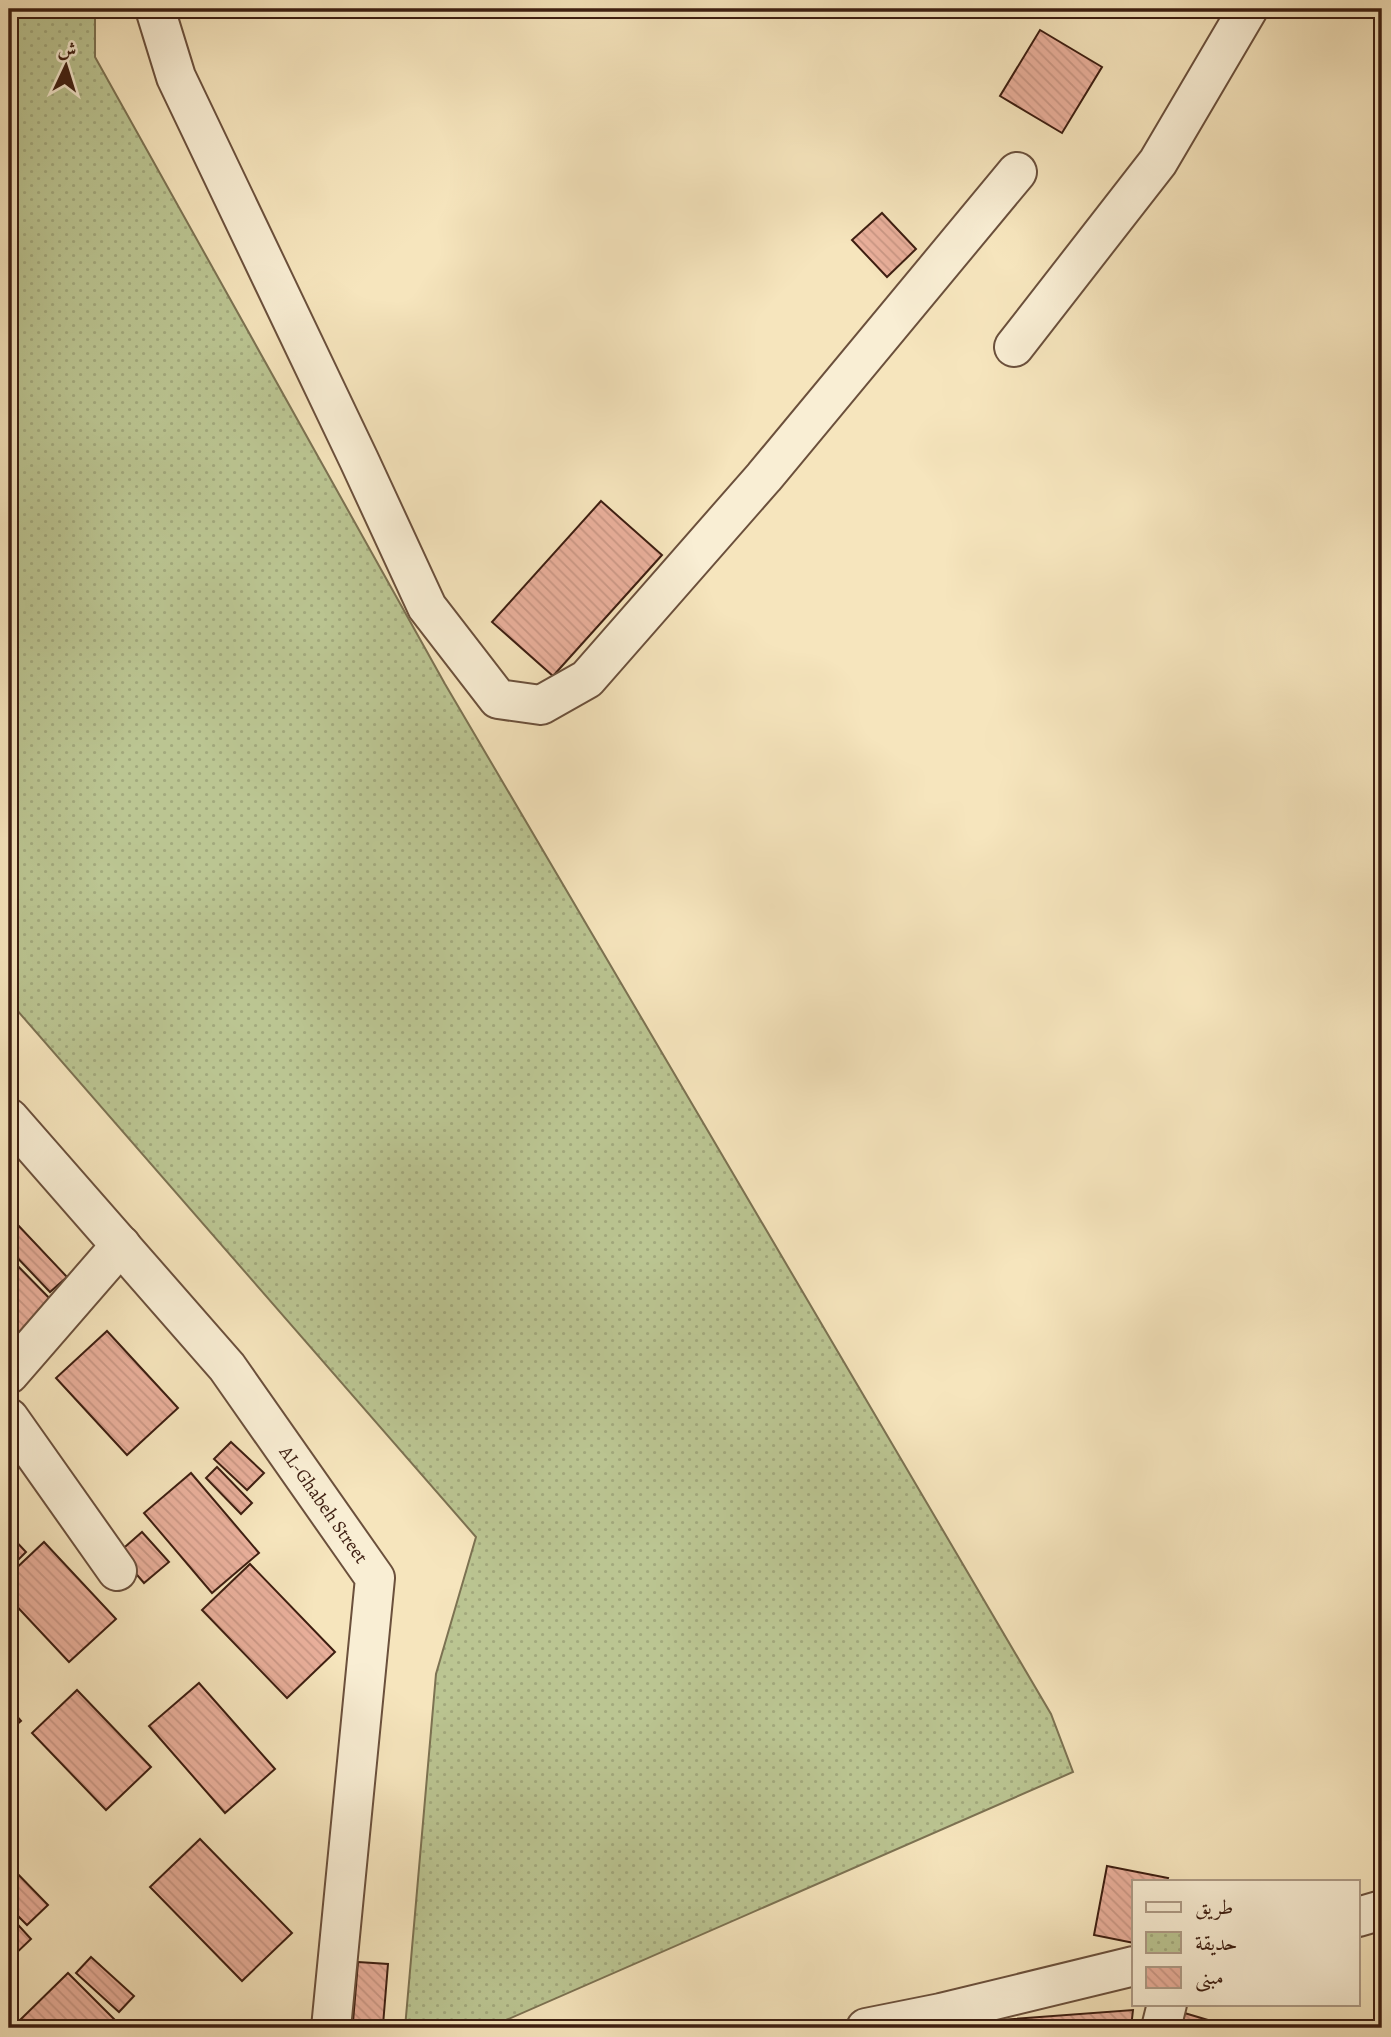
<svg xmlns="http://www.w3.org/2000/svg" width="1391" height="2037" viewBox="0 0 1391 2037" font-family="Alegreya,Amiri,serif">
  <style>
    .park { fill: url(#park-dots); stroke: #7c7252; stroke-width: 2 }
    .building { fill: url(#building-back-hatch); stroke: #3d1e11; stroke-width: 2 }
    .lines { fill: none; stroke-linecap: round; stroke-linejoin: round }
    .minor-casing { stroke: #6b503c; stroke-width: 42 }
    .minor { stroke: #f9eed4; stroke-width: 38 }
    .labels { text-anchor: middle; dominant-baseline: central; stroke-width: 6; stroke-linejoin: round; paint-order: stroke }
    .street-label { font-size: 19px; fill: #3d1e11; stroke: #f9eed4 }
  </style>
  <defs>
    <pattern id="park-dots" width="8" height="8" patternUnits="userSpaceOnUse" patternTransform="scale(1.75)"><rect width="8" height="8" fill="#bbc592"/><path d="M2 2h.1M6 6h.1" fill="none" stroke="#a2a97d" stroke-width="1.8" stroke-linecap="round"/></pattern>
    <pattern id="building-back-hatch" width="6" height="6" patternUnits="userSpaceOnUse" patternTransform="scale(1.75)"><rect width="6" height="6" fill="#eab09c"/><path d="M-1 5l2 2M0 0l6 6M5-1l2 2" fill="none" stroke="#ca9785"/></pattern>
  </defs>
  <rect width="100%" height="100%" fill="#f6e5bd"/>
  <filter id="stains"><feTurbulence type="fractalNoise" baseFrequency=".00286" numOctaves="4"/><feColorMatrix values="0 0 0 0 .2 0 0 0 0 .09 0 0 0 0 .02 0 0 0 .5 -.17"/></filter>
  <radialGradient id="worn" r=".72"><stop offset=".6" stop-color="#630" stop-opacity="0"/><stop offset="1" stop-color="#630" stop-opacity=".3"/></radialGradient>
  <path class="park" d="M9,9H95V57L445,684L1051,1714L1073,1772L488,2028H405L436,1674L476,1537L9,1001Z"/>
  <g class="building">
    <path d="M1040,30L1102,67L1062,133L1000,96Z"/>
    <path d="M882,213L916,249L887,277L852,240Z"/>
    <path d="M601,501L662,555L553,676L492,622Z"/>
    <path d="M16,1223L67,1277L50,1292L9,1249V1229Z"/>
    <path d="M9,1257L59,1308L9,1345Z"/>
    <path d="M107,1331L178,1408L127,1455L56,1378Z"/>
    <path d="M231,1442L264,1473L247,1490L214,1459Z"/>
    <path d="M217,1467L252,1503L241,1514L206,1478Z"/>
    <path d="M191,1473L259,1553L212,1593L144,1513Z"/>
    <path d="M142,1532L169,1562L144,1583L118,1553Z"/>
    <path d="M9,1534L26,1552L9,1569Z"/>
    <path d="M44,1542L116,1619L69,1662L9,1598V1575Z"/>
    <path d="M250,1564L335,1652L287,1698L202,1610Z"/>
    <path d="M199,1683L275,1769L225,1813L149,1726Z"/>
    <path d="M77,1690L151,1767L106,1810L32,1733Z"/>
    <path d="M9,1707L21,1721L9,1731Z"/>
    <path d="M200,1839L292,1933L242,1981L150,1887Z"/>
    <path d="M9,1865L48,1905L27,1925L9,1907Z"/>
    <path d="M1107,1866L1168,1878L1167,1881H1134V1943L1094,1935Z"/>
    <path d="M9,1915L31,1939L9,1960Z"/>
    <path d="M91,1957L134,1996L119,2012L76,1973Z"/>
    <path d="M358,1962L388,1964L383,2025L353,2022Z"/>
    <path d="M68,1973L123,2028H28L20,2020Z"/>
    <path d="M1133,2010L1131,2028H986L987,2021Z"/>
    <path d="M1181,2012L1235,2028H1176Z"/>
  </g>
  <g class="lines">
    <g class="minor-casing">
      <g id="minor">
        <path d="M155,9L176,77L359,460L427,607L498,699L541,705L587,679L764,477L1017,172"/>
        <path d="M1014,347L1158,162L1248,9"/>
        <path id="s1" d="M9,1118L227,1367L375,1578L331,2028"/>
        <path d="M9,1374L121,1245"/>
        <path d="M9,1418L117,1571"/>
        <path d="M1358,1917L1382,1910"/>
        <path d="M866,2028L941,2013L1134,1966"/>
        <path d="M1161,2028L1167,2004"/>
      </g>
    </g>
    <use href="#minor" class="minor"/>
  </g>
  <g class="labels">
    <g class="street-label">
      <text stroke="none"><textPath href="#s1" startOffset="499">AL-Ghabeh Street</textPath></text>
    </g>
  </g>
  <rect width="1391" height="2037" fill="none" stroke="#f6e5bd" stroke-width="35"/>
  <rect x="10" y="10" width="1370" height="2016" fill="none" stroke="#3d1e11" stroke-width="3.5"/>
  <rect x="18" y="18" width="1356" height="2002" fill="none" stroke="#3d1e11" stroke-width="2"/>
  <rect x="1132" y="1880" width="228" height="126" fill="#f9eed4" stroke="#ae9b86" stroke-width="2"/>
  <rect x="1146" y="1902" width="35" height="10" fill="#f9eed4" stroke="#ae9b86" stroke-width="2"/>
  <text x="1195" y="1914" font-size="21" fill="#3d1e11">طريق</text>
  <rect x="1146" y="1932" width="35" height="21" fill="url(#park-dots)" stroke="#ae9b86" stroke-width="2"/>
  <text x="1195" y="1950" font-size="21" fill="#3d1e11">حديقة</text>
  <rect x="1146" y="1967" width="35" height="21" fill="url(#building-back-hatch)" stroke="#ae9b86" stroke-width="2"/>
  <text x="1195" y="1984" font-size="21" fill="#3d1e11">مبنى</text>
  <g transform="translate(66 66) rotate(4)" stroke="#f9eed4" stroke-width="5" paint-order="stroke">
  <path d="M0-5L12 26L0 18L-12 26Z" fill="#3d1e11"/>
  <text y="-10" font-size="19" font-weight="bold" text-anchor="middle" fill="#3d1e11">ش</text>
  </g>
  <rect width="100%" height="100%" filter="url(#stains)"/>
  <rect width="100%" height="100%" fill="url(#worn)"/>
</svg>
